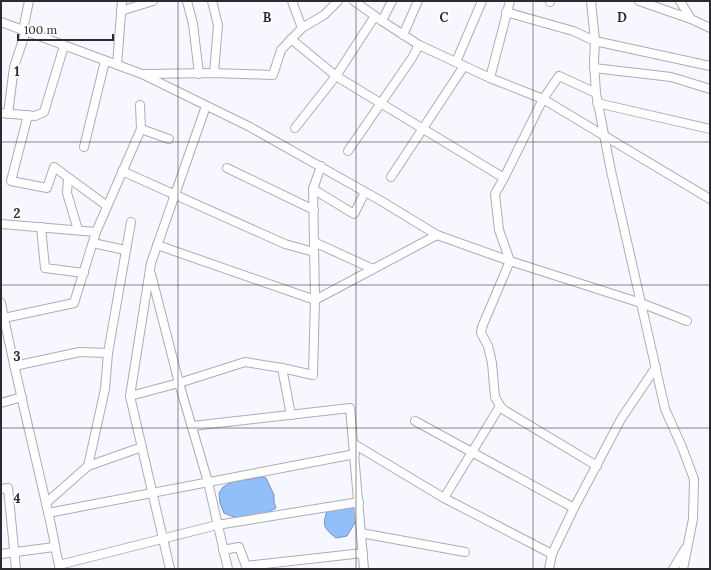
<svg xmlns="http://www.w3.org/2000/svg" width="711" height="570" viewBox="0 0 711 570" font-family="Lora,serif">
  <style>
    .water { fill: #91bffa; stroke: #7393bd }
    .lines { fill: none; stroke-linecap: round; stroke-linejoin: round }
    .street-casing { stroke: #acadb7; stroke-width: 10 }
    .street { stroke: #fff; stroke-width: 8 }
    .grid { fill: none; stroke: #2c2c30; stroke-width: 1; stroke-opacity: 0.55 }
    .grid-label { font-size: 13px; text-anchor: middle; font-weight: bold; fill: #2c2c30; stroke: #fff; stroke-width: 4; stroke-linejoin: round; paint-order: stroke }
  </style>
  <rect width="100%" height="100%" fill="#f6f7ff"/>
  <g class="water">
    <path d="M262,477L266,478L274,495V502L276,508C257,518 243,522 224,513L220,503L219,493L223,487L232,482Z"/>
    <path d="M351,507L356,509L357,519L347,536L336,538C324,528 322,526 327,511Z"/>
  </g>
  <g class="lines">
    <g class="street-casing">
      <g id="street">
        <path d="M187,1L193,24L199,74"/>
        <path d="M212,1L218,25L214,73"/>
        <path d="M292,1L302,28"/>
        <path d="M354,1L382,21L419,45L490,78L543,99L710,199"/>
        <path d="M591,1L595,41L594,62L596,93L611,171L665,409L682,447L694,479L693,519L683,569"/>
        <path d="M639,1L691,19L710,28"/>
        <path d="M680,1L691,19"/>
        <path d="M550,2V1"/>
        <path d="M121,11L153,1"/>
        <path d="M506,12L573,31L595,41L710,66"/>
        <path d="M382,21L392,1"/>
        <path d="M1,22L142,74L250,127L383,202L437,235L510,261L641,303L687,321"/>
        <path d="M23,30L29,1"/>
        <path d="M403,35L418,1"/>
        <path d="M291,39L336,76L504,178"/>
        <path d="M456,62L482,1"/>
        <path d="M117,65L122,1"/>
        <path d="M594,68L671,77L710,89"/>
        <path d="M143,74L214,73L273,75L281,50L302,28L324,15L338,1"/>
        <path d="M490,78L510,1"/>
        <path d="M596,93L559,76L543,99L504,178L495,194L499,230L510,261L482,327L481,333L488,346L492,363L495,397L500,406L504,410L597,466"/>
        <path d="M597,103L710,129"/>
        <path d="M1,113L35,116L44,112L64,46"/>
        <path d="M8,114L14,67L26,31"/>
        <path d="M28,115L11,181L47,188L54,167L107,206"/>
        <path d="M295,128L336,76L375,16"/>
        <path d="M141,129L169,139"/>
        <path d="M84,147L105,61"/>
        <path d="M348,151L412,58L419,45"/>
        <path d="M227,168L314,210"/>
        <path d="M122,171L285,244L314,252"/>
        <path d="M391,177L464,66"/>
        <path d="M68,178L67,193L78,230"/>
        <path d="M313,189L354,214L365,192"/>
        <path d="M1,224L96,232"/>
        <path d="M41,227L45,268L84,273"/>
        <path d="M314,242L373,269"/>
        <path d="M93,243L125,250"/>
        <path d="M157,245L315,300L437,235"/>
        <path d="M151,274L179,383L208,482L228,569"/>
        <path d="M1,303C15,373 32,442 48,512C53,531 55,550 60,569"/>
        <path d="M4,318L74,303L96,232L141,129L140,105"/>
        <path d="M14,366L80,352L108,353"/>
        <path d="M282,368L291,415"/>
        <path d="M130,396L179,383L245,362L282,368L313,375L315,300L313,189L321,166"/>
        <path d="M1,403L22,397"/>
        <path d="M415,421L574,508"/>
        <path d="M192,426L350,408L364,569"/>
        <path d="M354,444L444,498L552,554"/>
        <path d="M88,466L105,389L108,353L131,222"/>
        <path d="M1,489L8,488L16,569"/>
        <path d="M444,498L500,406"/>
        <path d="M46,503L88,466L142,447"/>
        <path d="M48,513L355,454"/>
        <path d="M361,533L465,552"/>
        <path d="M223,550L239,547L246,566L363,553"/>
        <path d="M1,554L54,547"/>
        <path d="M59,565L217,525L359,502"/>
        <path d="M170,569L130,396L151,263L206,106"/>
        <path d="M549,569L552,554L574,508L621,419L656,367"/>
        <path d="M673,569L685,549"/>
      </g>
    </g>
    <use href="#street" class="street"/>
  </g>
  <path class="grid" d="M178,1V569M356,1V569M533,1V569M1,142H710M1,285H710M1,428H710"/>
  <g class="grid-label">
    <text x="267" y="22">B</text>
    <text x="444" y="22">C</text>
    <text x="622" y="22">D</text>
    <text x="17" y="76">1</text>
    <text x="17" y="218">2</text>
    <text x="17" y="361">3</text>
    <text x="17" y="503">4</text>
  </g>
  <rect width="711" height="570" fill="none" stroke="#2c2c30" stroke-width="4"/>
  <path d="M18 34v6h95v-6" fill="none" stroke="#2c2c30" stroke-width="2"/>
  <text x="24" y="34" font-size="12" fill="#2c2c30" stroke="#ffffff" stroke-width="3" paint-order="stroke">100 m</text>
</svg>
